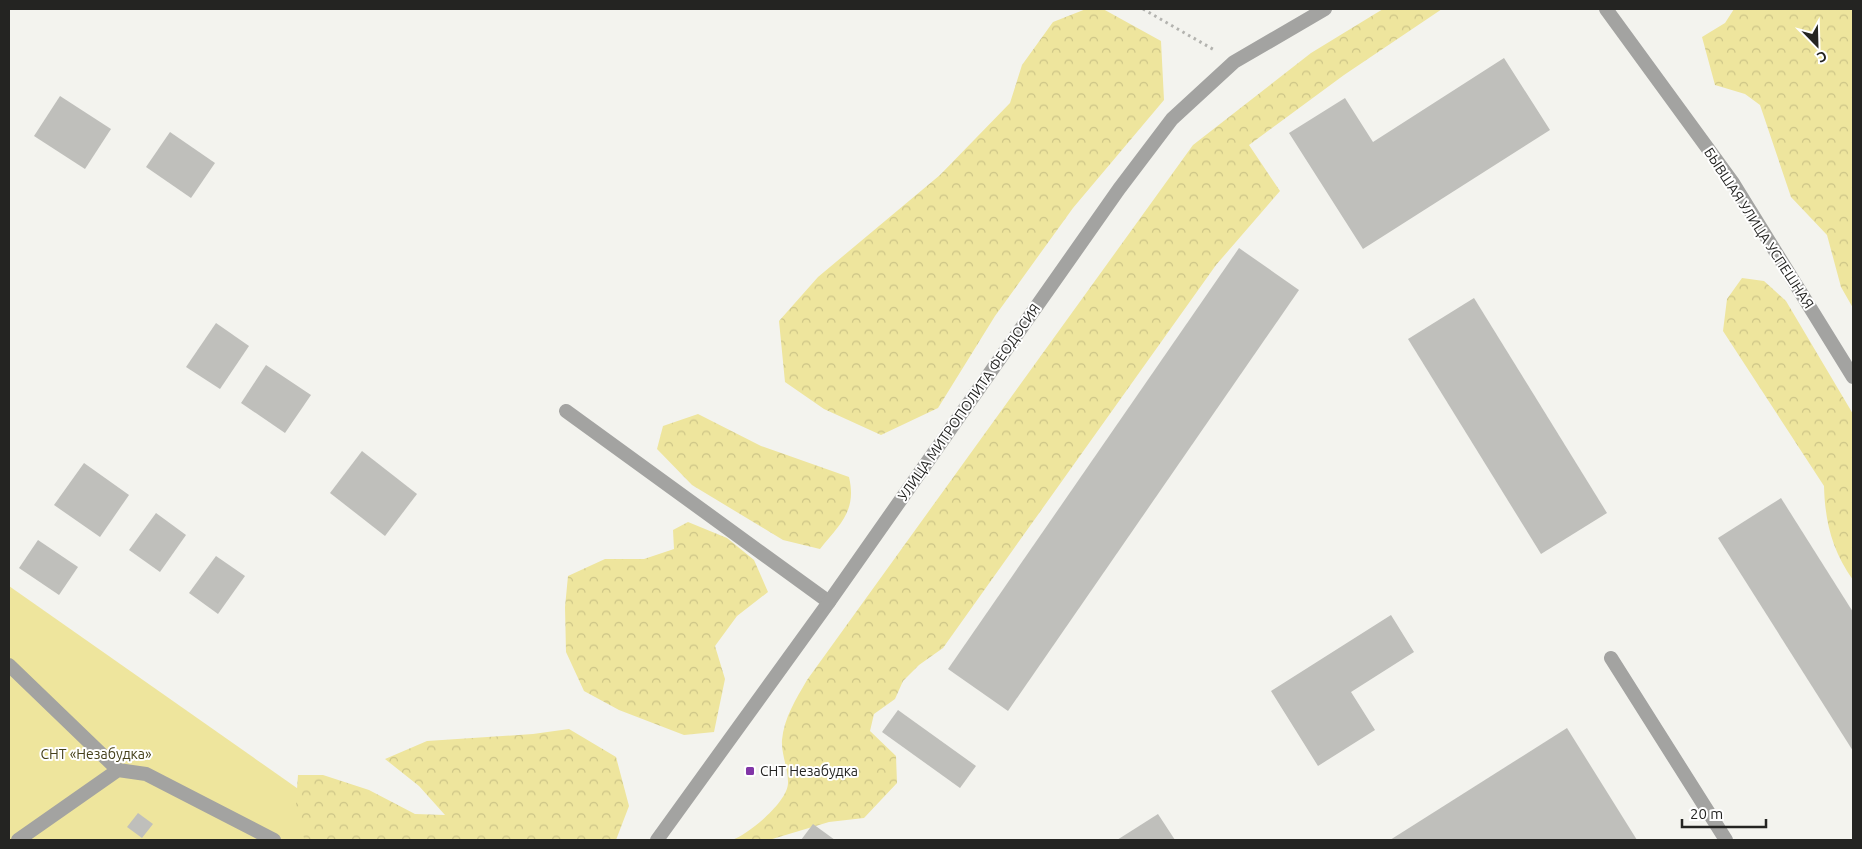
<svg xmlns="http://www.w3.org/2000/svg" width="1862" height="849" viewBox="0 0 1862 849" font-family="Ubuntu,sans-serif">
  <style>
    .green { fill: #eee59d }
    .forest { fill: url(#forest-crowns) }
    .building { fill: #bfbfbb }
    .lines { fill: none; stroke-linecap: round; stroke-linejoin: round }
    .path { stroke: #b3b3af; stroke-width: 3; stroke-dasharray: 2.5 4; stroke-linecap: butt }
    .service { stroke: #a3a3a1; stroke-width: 14 }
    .minor { stroke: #a3a3a1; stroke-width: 14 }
    .tertiary { stroke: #a3a3a1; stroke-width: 14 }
    .poi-dot { fill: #8135a7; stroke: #fff; stroke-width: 2 }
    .labels { text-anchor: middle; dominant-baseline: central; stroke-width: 4; stroke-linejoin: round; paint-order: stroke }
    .street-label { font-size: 14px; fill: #242422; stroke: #fff }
    .park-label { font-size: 14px; fill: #45401a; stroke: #fff }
    .poi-label { font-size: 14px; fill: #242422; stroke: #fff; text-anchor: start }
  </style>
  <defs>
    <pattern id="forest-crowns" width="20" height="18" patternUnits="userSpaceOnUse" patternTransform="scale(1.25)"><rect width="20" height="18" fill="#eee59d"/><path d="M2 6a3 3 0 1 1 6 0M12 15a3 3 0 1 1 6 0" fill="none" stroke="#ccc487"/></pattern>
  </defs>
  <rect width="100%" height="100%" fill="#f3f3ee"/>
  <path class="green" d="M9,586L371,840H9Z"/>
  <g class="forest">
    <path d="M1086,9H1103L1161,41L1164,100L1073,208L995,316L938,408L881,435L824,409L785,382L779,321L818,277L940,175L1010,103L1022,65L1053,22Z"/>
    <path d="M1383,9H1442L1344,75L1249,145L1280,191L1216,265L943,648L919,665L903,681L895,699L874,714L870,731L896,756L897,783L864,818L829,822L769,840H732C749,834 789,801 788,782C788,768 781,753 782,740C784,718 796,699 807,680L1193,145L1311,53Z"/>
    <path d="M1734,9H1853V308L1841,287L1827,235L1791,197L1760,105L1745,94L1715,85L1702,37L1725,23Z"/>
    <path d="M1742,278L1764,281L1786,301L1853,414V580C1832,550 1825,522 1824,486L1723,331L1727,299Z"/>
    <path d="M698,414L761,446L849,477C857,511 840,524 820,549L783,540L692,485L657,449L663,426Z"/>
    <path d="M688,522L727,538L754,560L768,592L737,616L715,646L725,679L714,732L684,735L619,710L584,691L566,652L565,607L568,576L605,559H644L674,549L673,530Z"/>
    <path d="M569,729L616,757L629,806L616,840H305L295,818L298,775H323L369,790L415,814L445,815L419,786L385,759L427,741L533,734Z"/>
  </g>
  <g class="building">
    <path d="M1504,58L1550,130L1363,249L1289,133L1345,98L1373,142Z"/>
    <path d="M60,96L111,129L85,169L34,136Z"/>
    <path d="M170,132L215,163L191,198L146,167Z"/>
    <path d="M1239,248L1299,290L1008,711L948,669Z"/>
    <path d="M1474,298L1607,513L1541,554L1408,339Z"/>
    <path d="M216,323L249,346L220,389L186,367Z"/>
    <path d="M266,365L311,395L285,433L241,403Z"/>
    <path d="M362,451L417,494L385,536L330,493Z"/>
    <path d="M84,463L129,495L100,537L54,505Z"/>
    <path d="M1781,498L1853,612V751L1718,538Z"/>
    <path d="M156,513L186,535L160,572L129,550Z"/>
    <path d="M38,540L78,567L59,595L19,568Z"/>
    <path d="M216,556L245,576L218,614L189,593Z"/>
    <path d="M1391,615L1414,652L1351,692L1375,730L1318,766L1271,691Z"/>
    <path d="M898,710L976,766L960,788L882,732Z"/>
    <path d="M1567,728L1637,840H1390Z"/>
    <path d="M138,813L153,824L142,838L127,827Z"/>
    <path d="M1158,814L1175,840H1117Z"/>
    <path d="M813,824L835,840H801Z"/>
  </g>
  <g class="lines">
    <path class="path" d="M1143,9L1216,51"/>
    <g class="service">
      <path d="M566,411L829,602"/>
      <path d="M1611,658L1726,840"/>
      <path d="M9,665L118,770"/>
      <path d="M18,840L118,770L146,774L274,840"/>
    </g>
    <path class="minor" d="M657,840L829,602L1119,189L1172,119L1234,62L1325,9"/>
    <path class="tertiary" d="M1606,9L1733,183L1853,377"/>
  </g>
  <rect class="poi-dot" x="745" y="766" width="10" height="10" rx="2.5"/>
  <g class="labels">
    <g class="street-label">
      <text transform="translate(1759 228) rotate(57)">БЫВШАЯ УЛИЦА УСПЕШНАЯ</text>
      <text transform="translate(969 402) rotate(-55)">УЛИЦА МИТРОПОЛИТА ФЕОДОСИЯ</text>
    </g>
    <g class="park-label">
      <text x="96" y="754">СНТ «Незабудка»</text>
    </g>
    <g class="poi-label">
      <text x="760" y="771">СНТ Незабудка</text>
    </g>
  </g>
  <rect width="1862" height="849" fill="none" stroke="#242422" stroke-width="20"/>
  <g transform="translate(1817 45) rotate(157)" stroke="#ffffff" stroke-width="4" paint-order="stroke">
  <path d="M0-4L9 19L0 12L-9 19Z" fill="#242422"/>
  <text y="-8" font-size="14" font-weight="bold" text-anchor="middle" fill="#242422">С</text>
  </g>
  <path d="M1682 819v8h84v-8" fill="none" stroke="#242422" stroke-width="2.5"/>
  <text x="1690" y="819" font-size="15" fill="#242422" stroke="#ffffff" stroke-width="4" paint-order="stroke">20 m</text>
</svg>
